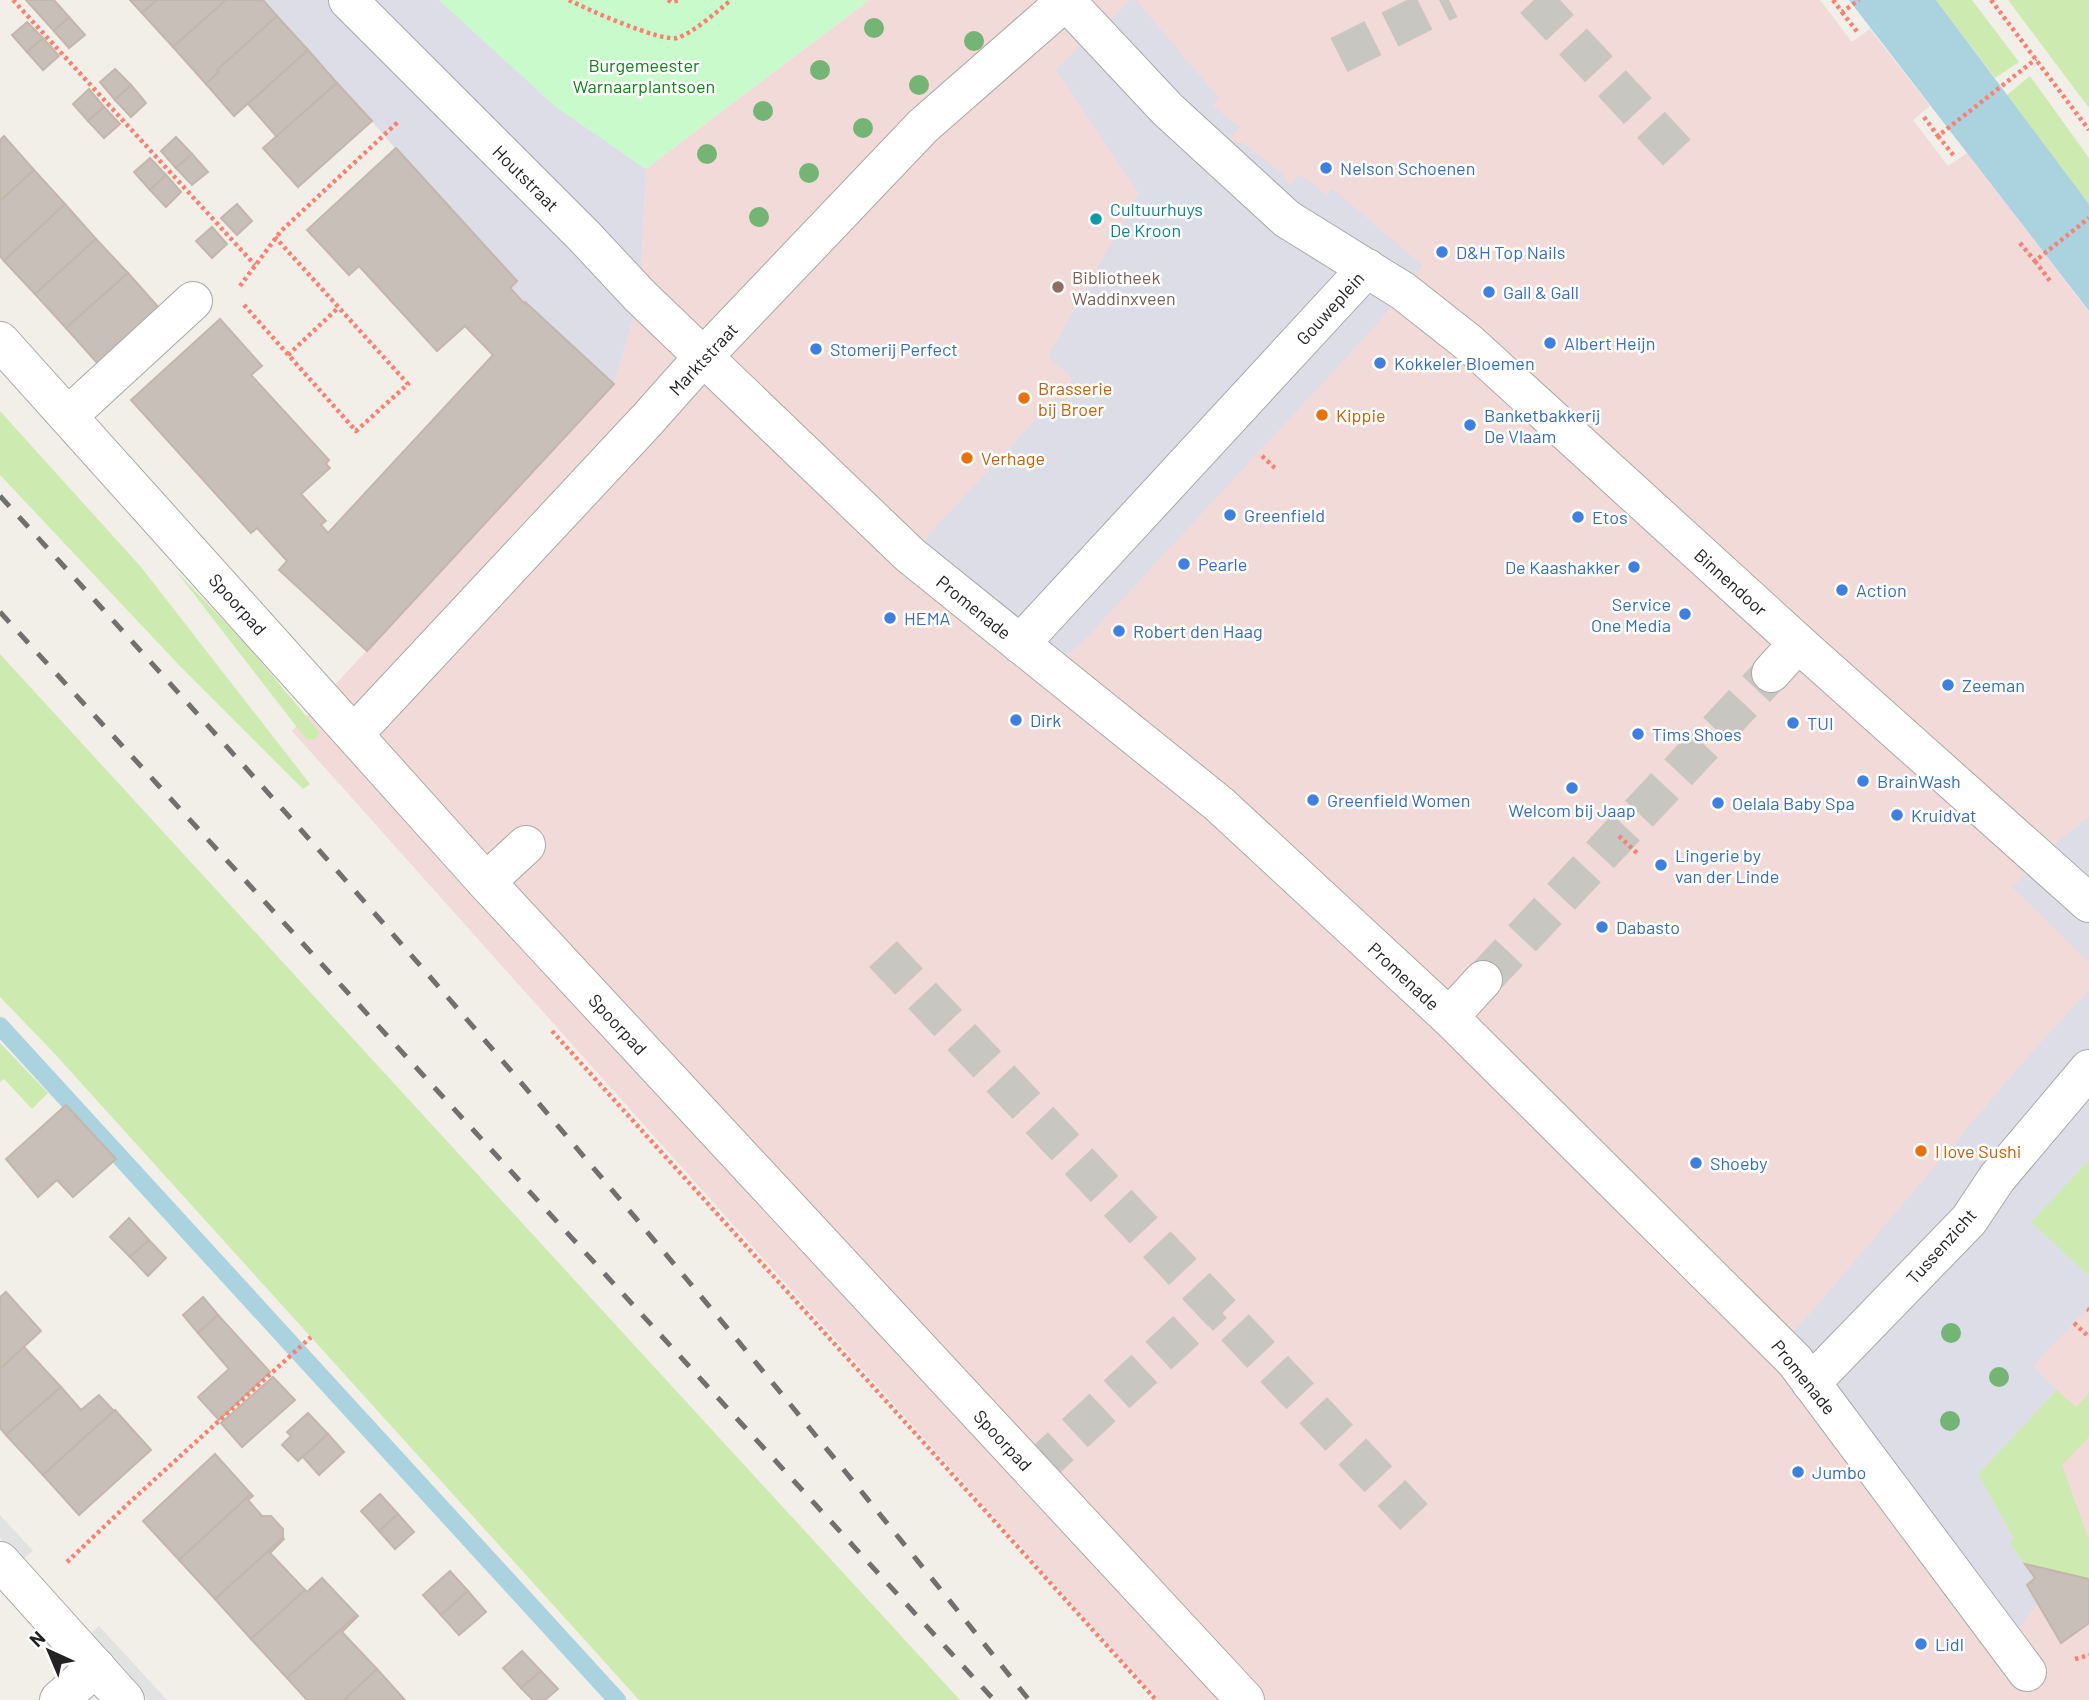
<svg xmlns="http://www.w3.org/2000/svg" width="2089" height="1700" viewBox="0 0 2089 1700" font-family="Barlow,sans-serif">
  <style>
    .commercial { fill: #f2dad9 }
    .grass { fill: #cdebb0 }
    .park { fill: #c8facc }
    .parking { fill: #e2e2e2 }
    .plaza { fill: #dddde8 }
    .water { fill: #aad3df }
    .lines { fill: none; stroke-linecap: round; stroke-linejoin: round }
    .stream { stroke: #aad3df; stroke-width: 18 }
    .building { fill: #c7bfb8; stroke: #c4b6ab; stroke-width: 2 }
    .minor-tunnel { stroke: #c8c6c1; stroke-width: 38; stroke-dasharray: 38 19; stroke-linecap: butt }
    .minor-casing { stroke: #a9a9a9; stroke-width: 40 }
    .path { stroke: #fa8072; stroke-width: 4.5; stroke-dasharray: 3.5 3.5; stroke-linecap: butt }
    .minor { stroke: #fff; stroke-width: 38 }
    .rail { stroke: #707070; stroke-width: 5; stroke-dasharray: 14 14; stroke-linecap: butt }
    .tree { fill: #74b475 }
    .shop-dot { fill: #3f7fe0; stroke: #fff; stroke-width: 2.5 }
    .culture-dot { fill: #0f9aa8; stroke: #fff; stroke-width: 2.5 }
    .education-dot { fill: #8d6e63; stroke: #fff; stroke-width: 2.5 }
    .food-dot { fill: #e8710a; stroke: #fff; stroke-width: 2.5 }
    .labels { text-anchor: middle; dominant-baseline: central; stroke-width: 5; stroke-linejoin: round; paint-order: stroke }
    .park-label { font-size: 18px; fill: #0c8416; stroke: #fff }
    .shop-label { font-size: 18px; fill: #366cbe; stroke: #fff; text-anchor: start }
    .street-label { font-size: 18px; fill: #222; stroke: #fff }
    .culture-label { font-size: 18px; fill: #0d838f; stroke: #fff; text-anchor: start }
    .education-label { font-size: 18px; fill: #785e54; stroke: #fff; text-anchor: start }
    .food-label { font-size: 18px; fill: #c56008; stroke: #fff; text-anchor: start }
  </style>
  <rect width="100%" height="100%" fill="#f2efe9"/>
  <path class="commercial" d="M869,0H1820L1852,42L1870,29L1930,106L1913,120L1948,166L1967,153L2089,312V1700H1158L292,731L614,384L640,296L646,169Z"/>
  <g class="grass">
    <path d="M1936,0H1972L2019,62L1995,78Z"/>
    <path d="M2008,0H2089V108Z"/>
    <path d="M2030,76L2089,158V204L2007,95Z"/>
    <path d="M0,411L141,567L310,784L303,789L177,663L0,475Z"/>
    <path d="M176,571L247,645L320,733L314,740L306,739Z"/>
    <path d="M0,654L960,1700H639L54,1053L0,997Z"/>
    <path d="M0,1043L48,1093L32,1109L4,1079L0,1082Z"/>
    <path d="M2089,1160V1276L2031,1222Z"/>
    <path d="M2057,1390L2076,1407L2089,1393V1437L2062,1465L2089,1540V1579L2025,1564L2009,1543L2014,1539L1978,1474Z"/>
  </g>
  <path class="park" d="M439,0H869L646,169L556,107Z"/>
  <g class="parking">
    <path d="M0,1515L33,1551L21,1561L0,1538Z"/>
    <path d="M99,1626L167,1700H148L89,1635Z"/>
  </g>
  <g class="plaza">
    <path d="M263,0H439L556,107L646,169L640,296L614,384L510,288L383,134Z"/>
    <path d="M1131,0H1136L1219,98L1213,106L1240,127L1231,138L1238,143L1242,142L1285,176V180L1291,185L1300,174L1327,195L1332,188L1423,266L1379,322L1091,633L1052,670L910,555L1073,379L1048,356L1139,194L1056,69Z"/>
    <path d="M2089,817V962L2012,887L2062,838Z"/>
    <path d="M2089,990V1160L2031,1222L2089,1276V1307L2033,1366L2057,1390L1978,1474L2014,1539L2009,1543L2035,1578L2027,1585L2038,1603L2007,1646L1780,1346L1813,1310L2031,1053Z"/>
  </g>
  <path class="water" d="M1849,0H1936L2089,204V311Z"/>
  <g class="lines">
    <path class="stream" d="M0,1026L617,1700"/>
  </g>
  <g class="building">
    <path d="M26,0H54L69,17L54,31Z"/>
    <path d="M130,0H157L142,13Z"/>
    <path d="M157,0H226L173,47L142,13Z"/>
    <path d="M226,0H263L277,16L217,70L219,72L206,84L173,47Z"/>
    <path d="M277,16L308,50L234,116L206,84L219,72L217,70Z"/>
    <path d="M69,17L85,35L69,48L54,31Z"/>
    <path d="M27,22L43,38L27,52L12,35Z"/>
    <path d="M43,38L59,56L43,70L27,52Z"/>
    <path d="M308,50L337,83L277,137L248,104Z"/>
    <path d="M115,69L131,85L115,100L100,82Z"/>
    <path d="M337,83L372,121L298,187L263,148Z"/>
    <path d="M131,85L146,103L131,117L115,100Z"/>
    <path d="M89,89L104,107L88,121L73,104Z"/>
    <path d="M104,107L120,124L104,138L88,121Z"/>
    <path d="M4,136L34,170L0,201V140Z"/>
    <path d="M176,137L192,154L176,168L161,151Z"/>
    <path d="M396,148L517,281L510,288L524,303L525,302L614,384L367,651L279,570L287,561L257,528L251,533L131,400L220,319L262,366L251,375L329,460L326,464L330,468L301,494L326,521L321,525L328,533L493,355L465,326L437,351L359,266L349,275L307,230Z"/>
    <path d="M192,154L208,172L192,185L176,168Z"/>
    <path d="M150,158L166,175L150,190L134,172Z"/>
    <path d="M34,170L65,204L4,261L0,256V201Z"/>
    <path d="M166,175L181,192L166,207L150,190Z"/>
    <path d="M65,204L96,239L35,294L4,261Z"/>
    <path d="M237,204L252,221L237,235L221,218Z"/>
    <path d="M212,227L227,244L212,258L196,241Z"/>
    <path d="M96,239L128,273L66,328L35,294Z"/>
    <path d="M128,273L160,309L99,365L66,328Z"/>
    <path d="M66,1105L116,1159L73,1197L57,1180L38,1197L6,1159Z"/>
    <path d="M129,1218L149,1240L130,1257L110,1237Z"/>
    <path d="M149,1240L166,1258L148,1276L130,1257Z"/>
    <path d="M6,1292L41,1331L0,1369V1297Z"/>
    <path d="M203,1297L218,1315L198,1333L183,1315Z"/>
    <path d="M218,1315L270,1372L219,1420L198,1397L229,1369L198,1333Z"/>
    <path d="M24,1347L61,1387L6,1435L0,1428V1369Z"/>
    <path d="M273,1377L295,1400L242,1447L221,1423Z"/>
    <path d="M61,1387L81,1410L99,1395L114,1411L43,1475L6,1435Z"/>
    <path d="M115,1410L151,1450L79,1515L43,1475Z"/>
    <path d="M308,1413L328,1434L298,1461L282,1445L291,1436L287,1432Z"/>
    <path d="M328,1434L344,1452L319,1475L303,1457Z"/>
    <path d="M215,1454L251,1494L179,1560L143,1521Z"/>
    <path d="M251,1494L253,1496L248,1500L262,1516H271L283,1529V1538L215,1599L179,1560Z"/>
    <path d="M380,1494L398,1514L379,1531L361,1511Z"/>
    <path d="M398,1514L414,1532L395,1549L379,1531Z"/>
    <path d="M283,1538L284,1539L270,1553L305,1590L251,1639L215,1599Z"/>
    <path d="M2025,1564L2089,1579V1623L2061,1643L2027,1585L2035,1578Z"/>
    <path d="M450,1571L468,1591L441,1615L423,1595Z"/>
    <path d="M322,1578L357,1615L287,1678L251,1639L305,1590L307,1592Z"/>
    <path d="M468,1591L486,1612L459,1635L441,1615Z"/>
    <path d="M357,1615L358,1616L342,1632L377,1669L344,1700H307L287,1678Z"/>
    <path d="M522,1651L541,1671L521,1688L503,1668Z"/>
    <path d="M377,1669L405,1700H344Z"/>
    <path d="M541,1671L558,1689L545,1700H533L521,1688Z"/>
  </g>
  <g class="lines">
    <g class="minor-tunnel">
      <path d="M1534,0L1681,157"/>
      <path d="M1339,55L1449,0"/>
      <path d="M883,954L1414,1517"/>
      <path d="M1483,980L1771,673"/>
      <path d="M1033,1472L1214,1304"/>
    </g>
    <g class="minor-casing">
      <g id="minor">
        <path d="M348,0L584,236L640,296L910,555L1219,804L1449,1017L1780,1346L1795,1361L2027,1672"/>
        <path d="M1066,1L1167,109L1287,219L1403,291L1469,343L1798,643L2089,903"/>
        <path d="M0,341L486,882L1245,1700"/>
        <path d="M68,416L193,301"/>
        <path d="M1020,644L1367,268"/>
        <path d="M1771,673L1798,643"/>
        <path d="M354,734L647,420L703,357L923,126L1067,0"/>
        <path d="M486,882L526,845"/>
        <path d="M1449,1017L1483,980"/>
        <path d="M1811,1383L1969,1220L1997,1178L2089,1069"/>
        <path d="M0,1561L125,1700"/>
        <path d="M59,1700L96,1667"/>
      </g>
    </g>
    <g class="path">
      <path d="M13,0L255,265"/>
      <path d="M569,0C586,9 661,42 677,38C693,33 718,11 731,0"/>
      <path d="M668,0L671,2L681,0"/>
      <path d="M1833,0L1842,12L1859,0"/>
      <path d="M1991,0L2089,130"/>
      <path d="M1842,12L1858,33"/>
      <path d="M1924,117L1938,136L2036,59"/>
      <path d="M1938,136L1954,156"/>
      <path d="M2020,243L2035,261L2089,218"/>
      <path d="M2035,261L2050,281"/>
      <path d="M240,286L281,231L398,122"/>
      <path d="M244,305L356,431L408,384L275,237"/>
      <path d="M288,355L339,307"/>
      <path d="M1262,456L1276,469"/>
      <path d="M1619,836L1638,854"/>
      <path d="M552,1031L1156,1700"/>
      <path d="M2087,1309L2089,1310"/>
      <path d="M2074,1323L2089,1337"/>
      <path d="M67,1562L131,1501L311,1337"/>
      <path d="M2075,1659L2089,1655"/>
    </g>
    <use href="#minor" class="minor"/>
    <g class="rail">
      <path d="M0,496C175,688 349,881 518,1079C692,1283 862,1490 1029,1700"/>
      <path d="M0,612L994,1700"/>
    </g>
  </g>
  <g class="tree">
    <circle cx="874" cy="28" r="10"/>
    <circle cx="974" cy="41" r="10"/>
    <circle cx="820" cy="70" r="10"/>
    <circle cx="919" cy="85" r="10"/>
    <circle cx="763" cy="111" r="10"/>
    <circle cx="863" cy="128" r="10"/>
    <circle cx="707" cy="154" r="10"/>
    <circle cx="809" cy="173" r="10"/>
    <circle cx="759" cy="217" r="10"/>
    <circle cx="1951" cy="1333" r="10"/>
    <circle cx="1999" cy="1377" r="10"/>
    <circle cx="1950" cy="1421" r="10"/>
  </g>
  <g class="shop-dot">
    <circle cx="1326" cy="168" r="7"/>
    <circle cx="1442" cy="252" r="7"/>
    <circle cx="1489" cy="292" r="7"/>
    <circle cx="1550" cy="343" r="7"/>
    <circle cx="816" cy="349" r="7"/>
    <circle cx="1380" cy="363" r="7"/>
    <circle cx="1470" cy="425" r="7"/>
    <circle cx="1230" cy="515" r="7"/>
    <circle cx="1578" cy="517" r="7"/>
    <circle cx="1184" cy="564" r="7"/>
    <circle cx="1634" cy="567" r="7"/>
    <circle cx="1842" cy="590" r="7"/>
    <circle cx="1685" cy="614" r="7"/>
    <circle cx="890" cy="618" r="7"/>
    <circle cx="1119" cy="631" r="7"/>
    <circle cx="1948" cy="685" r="7"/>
    <circle cx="1016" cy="720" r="7"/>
    <circle cx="1793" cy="723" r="7"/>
    <circle cx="1638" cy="734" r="7"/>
    <circle cx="1863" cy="781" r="7"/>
    <circle cx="1572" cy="788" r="7"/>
    <circle cx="1313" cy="800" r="7"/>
    <circle cx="1718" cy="803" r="7"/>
    <circle cx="1897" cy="815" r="7"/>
    <circle cx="1661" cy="865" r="7"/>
    <circle cx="1602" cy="927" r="7"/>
    <circle cx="1696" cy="1163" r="7"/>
    <circle cx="1798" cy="1472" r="7"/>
    <circle cx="1921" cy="1644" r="7"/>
  </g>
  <circle class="culture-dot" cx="1096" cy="219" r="7"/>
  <circle class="education-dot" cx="1058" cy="287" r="7"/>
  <g class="food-dot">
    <circle cx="1024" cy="398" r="7"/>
    <circle cx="1322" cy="415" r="7"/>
    <circle cx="967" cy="458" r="7"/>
    <circle cx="1921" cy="1151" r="7"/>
  </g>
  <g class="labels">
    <g class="park-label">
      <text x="644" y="65">Burgemeester<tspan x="644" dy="21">Warnaarplantsoen</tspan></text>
    </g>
    <g class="shop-label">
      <text x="1340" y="168">Nelson Schoenen</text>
      <text x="1456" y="252">D&amp;H Top Nails</text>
      <text x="1503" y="292">Gall &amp; Gall</text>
      <text x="1564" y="343">Albert Heijn</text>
      <text x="830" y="349">Stomerij Perfect</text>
      <text x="1394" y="363">Kokkeler Bloemen</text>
      <text x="1484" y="415">Banketbakkerij<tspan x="1484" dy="21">De Vlaam</tspan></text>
      <text x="1244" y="515">Greenfield</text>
      <text x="1592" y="517">Etos</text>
      <text x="1198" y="564">Pearle</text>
      <text x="1620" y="567" text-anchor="end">De Kaashakker</text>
      <text x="1856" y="590">Action</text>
      <text x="1671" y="604" text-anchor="end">Service<tspan x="1671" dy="21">One Media</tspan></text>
      <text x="904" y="618">HEMA</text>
      <text x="1133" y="631">Robert den Haag</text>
      <text x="1962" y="685">Zeeman</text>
      <text x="1030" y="720">Dirk</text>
      <text x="1807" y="723">TUI</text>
      <text x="1652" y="734">Tims Shoes</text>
      <text x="1877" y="781">BrainWash</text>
      <text x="1327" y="800">Greenfield Women</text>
      <text x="1732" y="803">Oelala Baby Spa</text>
      <text x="1572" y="810" text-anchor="middle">Welcom bij Jaap</text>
      <text x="1911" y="815">Kruidvat</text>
      <text x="1675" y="855">Lingerie by<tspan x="1675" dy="21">van der Linde</tspan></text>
      <text x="1616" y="927">Dabasto</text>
      <text x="1710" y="1163">Shoeby</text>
      <text x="1812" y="1472">Jumbo</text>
      <text x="1935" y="1644">Lidl</text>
    </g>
    <g class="street-label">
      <text transform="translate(526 178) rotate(45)">Houtstraat</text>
      <text transform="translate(1330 308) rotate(-48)">Gouweplein</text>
      <text transform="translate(703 359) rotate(-47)">Marktstraat</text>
      <text transform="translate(1731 582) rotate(42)">Binnendoor</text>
      <text transform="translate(238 604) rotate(48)">Spoorpad</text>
      <text transform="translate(974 607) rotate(39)">Promenade</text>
      <text transform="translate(1404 976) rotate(43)">Promenade</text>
      <text transform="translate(618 1024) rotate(47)">Spoorpad</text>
      <text transform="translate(1941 1246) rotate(-48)">Tussenzicht</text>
      <text transform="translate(1804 1377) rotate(51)">Promenade</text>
      <text transform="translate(1003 1440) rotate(47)">Spoorpad</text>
    </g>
    <g class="culture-label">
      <text x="1110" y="209">Cultuurhuys<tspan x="1110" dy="21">De Kroon</tspan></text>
    </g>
    <g class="education-label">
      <text x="1072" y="277">Bibliotheek<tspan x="1072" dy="21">Waddinxveen</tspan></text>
    </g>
    <g class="food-label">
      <text x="1038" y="388">Brasserie<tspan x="1038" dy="21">bij Broer</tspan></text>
      <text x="1336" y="415">Kippie</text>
      <text x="981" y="458">Verhage</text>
      <text x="1935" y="1151">I love Sushi</text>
    </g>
  </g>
  <g transform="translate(49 1651) rotate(316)" stroke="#ffffff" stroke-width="5" paint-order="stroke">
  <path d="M0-5L12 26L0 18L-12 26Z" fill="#222222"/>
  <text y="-10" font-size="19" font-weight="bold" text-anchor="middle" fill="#222222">N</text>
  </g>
</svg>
